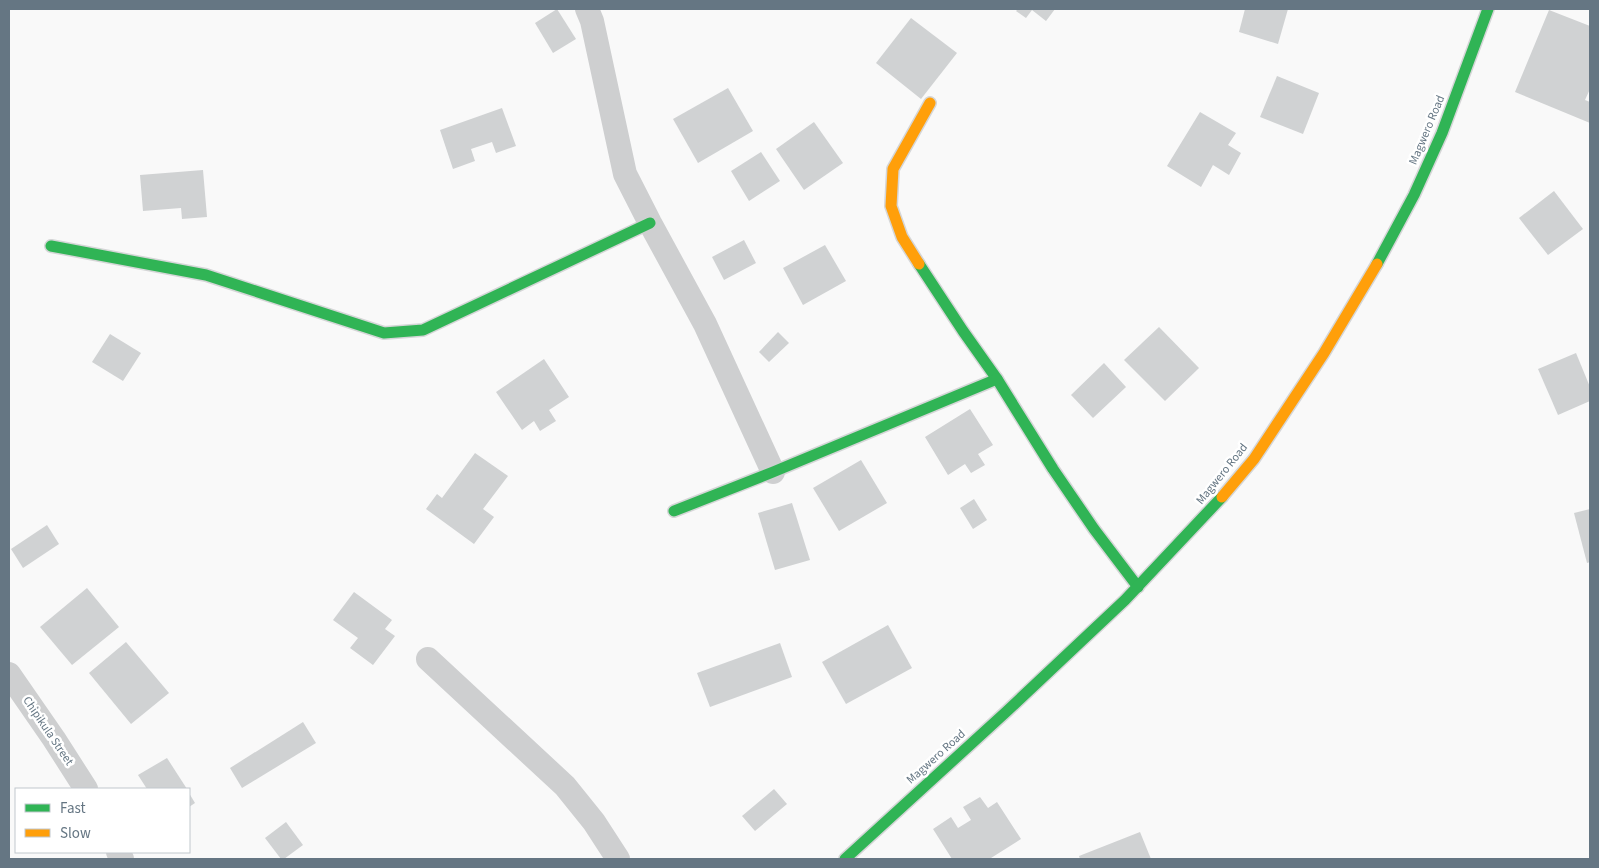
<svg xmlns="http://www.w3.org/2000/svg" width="1599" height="868" viewBox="0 0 1599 868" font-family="'Source Sans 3',sans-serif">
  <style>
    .building { fill: #d0d2d3 }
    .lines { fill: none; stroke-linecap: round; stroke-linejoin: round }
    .fast-casing { stroke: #d5d6d7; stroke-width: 14 }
    .slow-casing { stroke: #d5d6d7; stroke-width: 14 }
    .street { stroke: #cecfd0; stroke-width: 24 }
    .fast { stroke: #30b455; stroke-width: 11 }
    .slow { stroke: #ff9f0a; stroke-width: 11 }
    .labels { text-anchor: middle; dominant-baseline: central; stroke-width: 5; stroke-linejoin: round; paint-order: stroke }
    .street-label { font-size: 12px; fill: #657683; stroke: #fff }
  </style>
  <rect width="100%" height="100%" fill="#f9f9f9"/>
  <g class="building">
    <path d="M557,9L576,39L553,53L535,23Z"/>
    <path d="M1018,9H1055L1046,21L1032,10L1026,18L1016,11Z"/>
    <path d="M1245,9H1288L1278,44L1239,32Z"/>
    <path d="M1549,10L1590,26V89L1585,100L1590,102V123L1515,92Z"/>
    <path d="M911,18L957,53L921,99L876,63Z"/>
    <path d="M1277,76L1319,93L1303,134L1260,117Z"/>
    <path d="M728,88L753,131L698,163L673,119Z"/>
    <path d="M502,108L516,146L496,153L492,142L471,149L475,161L453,169L440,130Z"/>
    <path d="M1200,112L1236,133L1228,145L1241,153L1229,175L1213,165L1201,187L1167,166Z"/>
    <path d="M814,122L843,163L804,190L776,149Z"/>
    <path d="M761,152L780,181L749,201L731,171Z"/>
    <path d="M203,170L207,217L182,219L181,208L143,211L140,175Z"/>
    <path d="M1554,191L1583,229L1548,255L1519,218Z"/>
    <path d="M744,240L756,263L724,280L712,257Z"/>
    <path d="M825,245L846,281L803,305L783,268Z"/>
    <path d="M1159,327L1199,368L1165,401L1124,360Z"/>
    <path d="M778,332L789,343L769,362L759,352Z"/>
    <path d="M110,334L141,353L123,381L92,362Z"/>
    <path d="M1576,353L1590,387V401L1558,415L1538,369Z"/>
    <path d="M544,359L569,397L549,410L556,421L540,431L534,421L522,430L496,392Z"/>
    <path d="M1104,363L1126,387L1093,418L1071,395Z"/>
    <path d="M970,409L993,445L978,454L985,465L971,473L965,464L948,475L925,437Z"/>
    <path d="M475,453L508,476L483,509L494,517L474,544L426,509L437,494L442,498Z"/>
    <path d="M861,460L887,503L839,531L813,488Z"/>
    <path d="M974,499L987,520L973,529L960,508Z"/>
    <path d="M792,503L810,560L775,570L758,513Z"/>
    <path d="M1590,509V562L1587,563L1574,513Z"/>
    <path d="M47,525L59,544L23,568L11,549Z"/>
    <path d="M87,588L119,627L72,665L40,627Z"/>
    <path d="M354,592L392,620L385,629L395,636L373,665L350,648L358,638L333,620Z"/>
    <path d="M888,625L912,668L846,704L822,662Z"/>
    <path d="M126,642L169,693L131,724L89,673Z"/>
    <path d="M780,643L792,677L710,707L697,673Z"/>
    <path d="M303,722L316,743L242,788L230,768Z"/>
    <path d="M167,758L187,789H147L138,775Z"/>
    <path d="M774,789L787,804L755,831L742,816Z"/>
    <path d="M189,793L195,803L189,807Z"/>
    <path d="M980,797L988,808L997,802L1021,839L991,858L992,859H952L933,829L951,817L958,828L971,820L963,807Z"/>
    <path d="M286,822L303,845L284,859H281L265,838Z"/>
    <path d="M1140,832L1151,859H1080L1079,856Z"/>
  </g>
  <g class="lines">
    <g class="fast-casing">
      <g id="fast">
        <path d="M51,246L206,275L384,333L423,330L650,223"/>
        <path d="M919,264L963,331L997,379L1053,469L1094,529L1138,587"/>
        <path d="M1377,264L1414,195L1442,133L1488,9"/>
        <path d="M674,511L773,472L997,379"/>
        <path d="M845,859L1006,712L1125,600L1222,497"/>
      </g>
    </g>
    <g class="slow-casing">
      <g id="slow">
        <path d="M919,264L902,237L891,206L893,169L930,103"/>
        <path d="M1222,497L1254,459L1324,353L1377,264"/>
      </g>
    </g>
    <g class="street">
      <path d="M587,9L592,21L625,174L650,223L705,324L773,472"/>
      <path d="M428,659L565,786L594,822L618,859"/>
      <path d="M9,674L54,739L86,789"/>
      <path d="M118,852L122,859"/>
    </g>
    <use href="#fast" class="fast"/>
    <use href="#slow" class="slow"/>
  </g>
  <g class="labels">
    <g class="street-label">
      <text transform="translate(1427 130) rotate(-67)">Magwero Road</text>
      <text transform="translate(1222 474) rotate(-51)">Magwero Road</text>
      <text transform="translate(48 731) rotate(56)">Chipikula Street</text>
      <text transform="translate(936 757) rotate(-42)">Magwero Road</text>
    </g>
  </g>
  <rect width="1599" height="868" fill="none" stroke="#657683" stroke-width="20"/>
  <rect x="15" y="788" width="175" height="65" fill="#ffffff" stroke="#c1c8cd"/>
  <rect x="25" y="804" width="25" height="8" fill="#30b455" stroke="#c1c8cd"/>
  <text x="60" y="813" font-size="15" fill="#657683">Fast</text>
  <rect x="25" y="829" width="25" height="8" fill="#ff9f0a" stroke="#c1c8cd"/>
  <text x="60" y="838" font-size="15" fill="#657683">Slow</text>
</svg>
